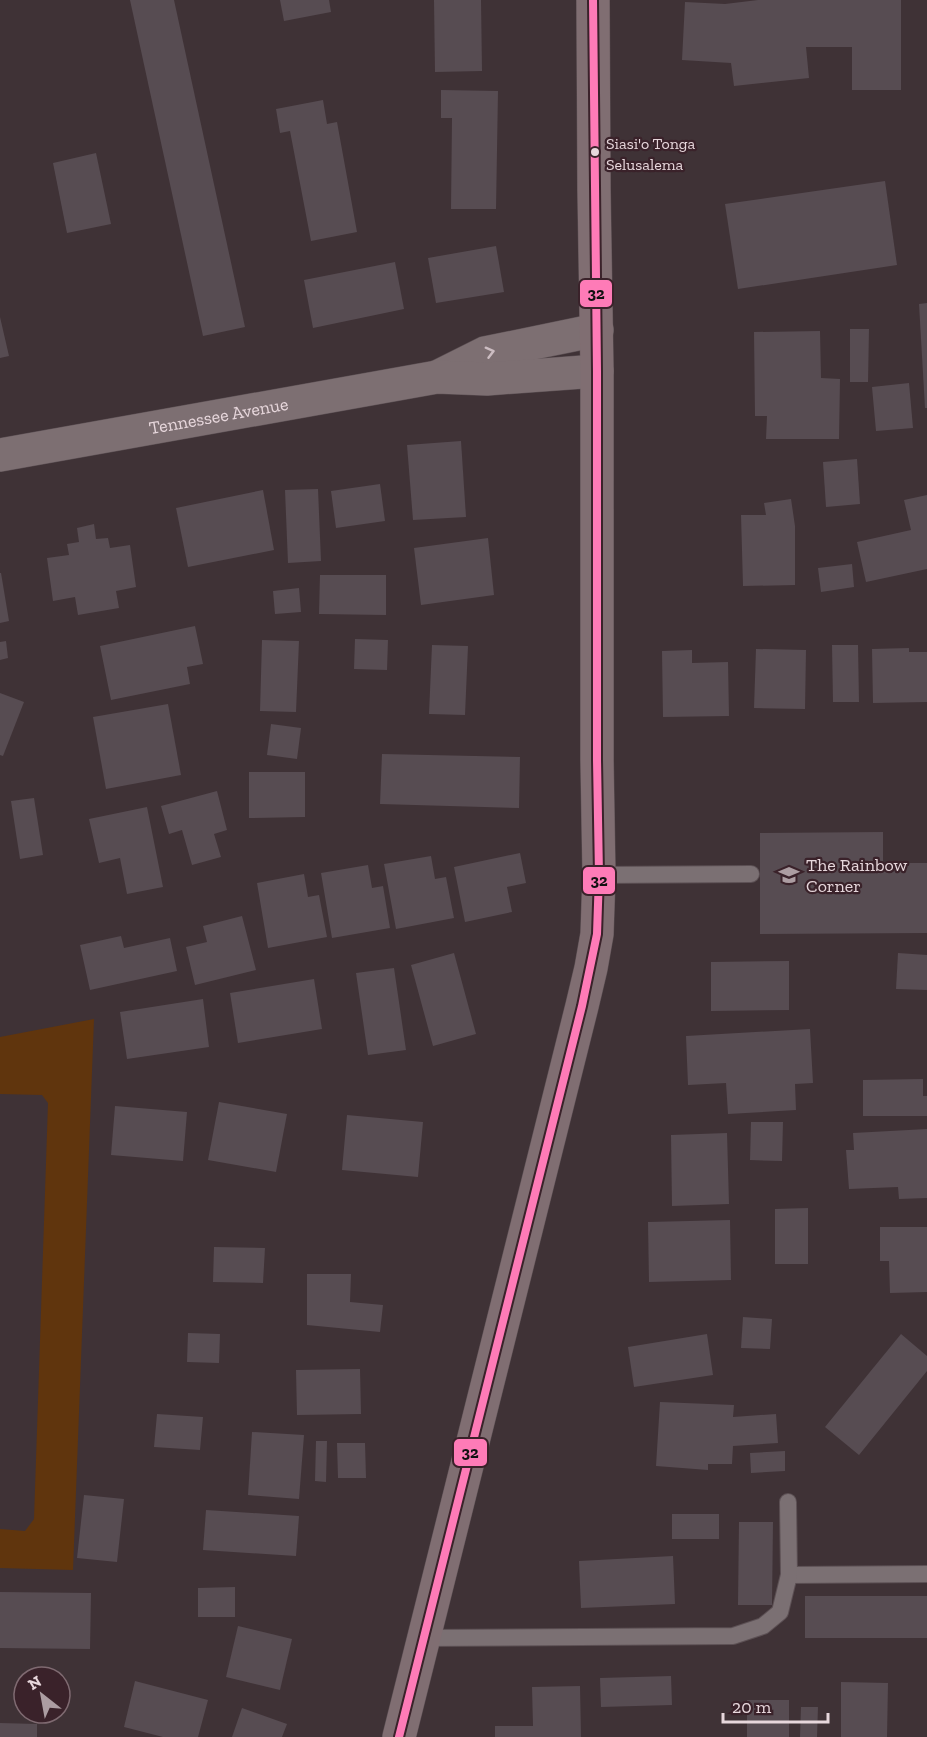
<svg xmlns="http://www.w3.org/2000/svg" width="927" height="1737" viewBox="0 0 927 1737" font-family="'Zilla Slab',serif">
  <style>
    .green { fill: #60350d }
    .building { fill: #574c52 }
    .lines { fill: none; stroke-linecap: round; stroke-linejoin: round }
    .lane-casing { stroke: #5c5054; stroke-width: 18 }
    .secondary-casing { stroke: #5c5054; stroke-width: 34 }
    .primary-casing { stroke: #5c5054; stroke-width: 34 }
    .lane { stroke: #7b7073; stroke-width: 16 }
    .secondary { stroke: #7d6f72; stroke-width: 33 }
    .primary { stroke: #806e72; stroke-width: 33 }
    .bus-1-casing { stroke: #3a222a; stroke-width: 12 }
    .bus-1 { stroke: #fe7bb7; stroke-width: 8 }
    .oneway { stroke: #ccbdc2 }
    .bus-dot { fill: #e7d7dc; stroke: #3a222a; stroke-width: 2 }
    .labels { text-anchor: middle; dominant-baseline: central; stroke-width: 4.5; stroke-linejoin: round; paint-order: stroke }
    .bus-label { font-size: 16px; fill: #e7d7dc; stroke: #3a222a; text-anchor: start }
    .street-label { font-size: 18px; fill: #e7d7dc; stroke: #3a222a }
    .poi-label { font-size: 18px; fill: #e7d7dc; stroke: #3a222a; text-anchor: start }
    .line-badge { stroke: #3a222a; stroke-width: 2 }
    .pale-badge-label { font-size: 16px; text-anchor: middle; font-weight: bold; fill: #111 }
  </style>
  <rect width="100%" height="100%" fill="#3f3236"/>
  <path class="green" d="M94,1019L73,1570L0,1568V1529L25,1531L34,1519L48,1103L42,1095L0,1094V1037Z"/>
  <g class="building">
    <path d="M130,0H174L245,327L203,336Z"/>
    <path d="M280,0H329L331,12L284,21Z"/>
    <path d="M434,0H481L482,71L435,72Z"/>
    <path d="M758,0H901V90H852V47H806L809,78L734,86L731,63L682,60L685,2L725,4Z"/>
    <path d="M441,90L498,91L496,209H451L452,118H441Z"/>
    <path d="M323,100L327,124L337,122L357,232L311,241L290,131L280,133L276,109Z"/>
    <path d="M96,153L111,224L67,233L53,163Z"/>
    <path d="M885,181L897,265L738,289L725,204Z"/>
    <path d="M496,246L504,292L436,303L428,258Z"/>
    <path d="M395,262L404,309L313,328L304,280Z"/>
    <path d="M927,303V408H925L919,304Z"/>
    <path d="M0,317L9,356L0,358Z"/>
    <path d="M850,329H869L868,382H850Z"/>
    <path d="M820,331L821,378L840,379L839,439H766L767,416H755L754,332Z"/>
    <path d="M909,383L913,428L876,431L872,387Z"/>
    <path d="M461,441L466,517L413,520L407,445Z"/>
    <path d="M857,459L860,504L826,507L823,462Z"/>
    <path d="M380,484L385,521L336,528L331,491Z"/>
    <path d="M318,489L321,561L288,563L285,490Z"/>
    <path d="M263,490L274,550L188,567L176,508Z"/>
    <path d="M927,495V569L866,582L857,542L911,530L904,500Z"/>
    <path d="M791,499L795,526V585L743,586L741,515H766L764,503Z"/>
    <path d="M94,524L96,539L108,538L110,548L130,545L136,587L116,591L119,608L78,615L75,597L53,601L47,558L69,555L67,544L79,542L77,528Z"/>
    <path d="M488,538L494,595L421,605L414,548Z"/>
    <path d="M852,564L854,587L821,592L818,568Z"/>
    <path d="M0,573H1L9,621L0,623Z"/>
    <path d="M320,575H386V615L319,614Z"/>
    <path d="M299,588L301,612L275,614L273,591Z"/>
    <path d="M195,626L203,664L187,667L190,684L111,700L100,646Z"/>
    <path d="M355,639L388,640L387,670L354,669Z"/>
    <path d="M262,640L299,641L296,712L260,711Z"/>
    <path d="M6,641L8,658L0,660V642Z"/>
    <path d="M432,645L468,646L465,715L429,714Z"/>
    <path d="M832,645H858L859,702H833Z"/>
    <path d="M909,648V652H927V702L873,703L872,649Z"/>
    <path d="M756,649L806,650L805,709L754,708Z"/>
    <path d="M692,650V663L728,662L729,716L663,717L662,651Z"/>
    <path d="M0,693L24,702L3,756L0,755Z"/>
    <path d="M168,704L181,775L106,789L93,717Z"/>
    <path d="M271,724L301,728L297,759L267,755Z"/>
    <path d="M382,754L520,757L519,808L380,804Z"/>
    <path d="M249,772H305V817L249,818Z"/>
    <path d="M217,791L227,830L214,834L221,857L192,865L182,830L169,834L161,806Z"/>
    <path d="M34,798L43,855L20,859L11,801Z"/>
    <path d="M147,807L163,887L127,894L120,858L99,863L89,819Z"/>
    <path d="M883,832V863H927V933L760,934V833Z"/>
    <path d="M520,853L526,883L507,887L512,912L465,922L454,867Z"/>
    <path d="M431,856L435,879L446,877L454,918L396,929L384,864Z"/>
    <path d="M368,865L372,888L383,886L390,928L332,938L321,873Z"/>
    <path d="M304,874L308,897L319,895L327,937L268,948L257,883Z"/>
    <path d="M242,916L256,970L195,985L186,947L207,942L203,926Z"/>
    <path d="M121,936L124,948L170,938L177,971L90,990L80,945Z"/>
    <path d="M454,953L476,1034L433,1046L411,965Z"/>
    <path d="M898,953L927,955V990L896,989Z"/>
    <path d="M789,961V1010L711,1011V962Z"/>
    <path d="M394,968L406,1050L368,1055L356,973Z"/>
    <path d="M314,979L322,1029L238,1043L230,993Z"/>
    <path d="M203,999L209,1047L127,1059L120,1012Z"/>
    <path d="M810,1029L813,1083L795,1084L796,1110L728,1114L726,1083L688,1085L686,1036Z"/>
    <path d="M923,1079V1096H927V1116H863V1080Z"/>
    <path d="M219,1102L287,1114L276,1172L208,1160Z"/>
    <path d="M115,1106L187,1112L183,1161L111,1155Z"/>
    <path d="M347,1115L423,1122L418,1177L342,1170Z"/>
    <path d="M751,1122H783L782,1161L750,1160Z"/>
    <path d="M927,1129V1198L899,1199L898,1187L849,1189L846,1150H854L853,1133Z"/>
    <path d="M727,1133L729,1204L672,1206L671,1135Z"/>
    <path d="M808,1208V1264H775V1209Z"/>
    <path d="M730,1220L731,1280L649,1282L648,1222Z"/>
    <path d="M880,1227H927V1292L890,1293L889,1261H880Z"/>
    <path d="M214,1247L265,1248L263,1283L213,1282Z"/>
    <path d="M307,1274H351L350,1302L383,1305L380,1332L307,1325Z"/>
    <path d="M743,1317L772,1319L770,1349L741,1348Z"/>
    <path d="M188,1333L220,1334L219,1363L187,1362Z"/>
    <path d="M707,1334L713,1375L634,1387L628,1347Z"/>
    <path d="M901,1334L927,1356V1371L859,1455L825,1427Z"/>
    <path d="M360,1369L361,1414L297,1415L296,1370Z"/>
    <path d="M660,1402L734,1405L733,1417L776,1414L778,1443L733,1446L732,1464H708V1470L656,1466Z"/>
    <path d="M157,1414L203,1417L200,1450L154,1447Z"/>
    <path d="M252,1432L304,1435L299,1499L248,1495Z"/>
    <path d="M316,1441H327L326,1482L315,1481Z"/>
    <path d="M337,1443H365L366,1478H338Z"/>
    <path d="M785,1451V1471L751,1473L750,1453Z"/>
    <path d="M84,1495L124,1499L117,1562L77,1558Z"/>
    <path d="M206,1510L299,1516L296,1556L203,1550Z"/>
    <rect x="672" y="1514" width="47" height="25"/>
    <path d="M739,1522H773L772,1605H738Z"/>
    <path d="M673,1556L675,1604L581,1608L579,1561Z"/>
    <path d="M235,1587V1617H198V1588Z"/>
    <path d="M0,1592L91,1593L90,1649L0,1648Z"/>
    <rect x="805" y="1596" width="122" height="42"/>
    <path d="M238,1626L292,1639L280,1690L226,1677Z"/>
    <path d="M671,1676L672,1705L601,1707L600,1678Z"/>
    <path d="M135,1681L208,1700L198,1737H163L124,1727Z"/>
    <path d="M841,1682L888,1683L887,1737H841Z"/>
    <path d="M580,1686L581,1737H495V1726H533L532,1687Z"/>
    <rect x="747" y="1700" width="42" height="37"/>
    <path d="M801,1707H818L817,1737H800Z"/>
    <path d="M242,1708L287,1724L282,1737H232Z"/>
    <path d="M0,1723L37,1724V1737H0Z"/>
  </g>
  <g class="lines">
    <g class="lane-casing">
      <g id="lane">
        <path d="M599,875L751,874"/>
        <path d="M789,1575L927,1574"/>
        <path d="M423,1638L733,1636L763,1626L780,1612L789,1575L788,1502"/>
      </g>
    </g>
    <g class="secondary-casing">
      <g id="secondary">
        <path d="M439,376L485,353L597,330"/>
        <path id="s1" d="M0,455L437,377L487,379L597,371"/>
      </g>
    </g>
    <g class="primary-casing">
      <path id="primary" d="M399,1737L582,1006L591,968L597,934L599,875L597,760V371L594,190L593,0"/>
    </g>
    <use href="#lane" class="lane"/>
    <use href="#secondary" class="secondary"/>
    <use href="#primary" class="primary"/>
    <g class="bus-1-casing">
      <path id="bus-1" d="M399,1737L582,1006L597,934L599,875L597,760V371L593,0"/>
    </g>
    <use href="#bus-1" class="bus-1"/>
  </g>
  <defs><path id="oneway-chevron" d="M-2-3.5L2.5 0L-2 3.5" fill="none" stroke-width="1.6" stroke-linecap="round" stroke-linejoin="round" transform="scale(1.5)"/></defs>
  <use class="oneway" href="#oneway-chevron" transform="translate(490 352) rotate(-15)"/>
  <defs>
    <g id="school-bare" transform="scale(1.62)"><path d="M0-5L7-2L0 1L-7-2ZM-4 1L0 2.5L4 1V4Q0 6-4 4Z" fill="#ac9da2" stroke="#3a222a" stroke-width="2.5" paint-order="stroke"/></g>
  </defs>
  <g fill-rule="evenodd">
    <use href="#school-bare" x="789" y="875"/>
  </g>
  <circle class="bus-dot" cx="595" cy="152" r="5"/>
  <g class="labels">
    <g class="bus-label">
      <text x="606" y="143">Siasi'o Tonga<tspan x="606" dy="21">Selusalema</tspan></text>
    </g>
    <g class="street-label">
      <text stroke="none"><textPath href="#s1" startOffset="222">Tennessee Avenue</textPath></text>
    </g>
    <g class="poi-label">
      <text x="806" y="865">The Rainbow<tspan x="806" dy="21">Corner</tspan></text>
    </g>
  </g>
  <g class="line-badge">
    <rect x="579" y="279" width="34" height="29" rx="6" fill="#fe7bb7"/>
    <rect x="582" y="866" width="34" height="29" rx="6" fill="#fe7bb7"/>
    <rect x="453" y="1438" width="35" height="29" rx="6" fill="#fe7bb7"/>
  </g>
  <g class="pale-badge-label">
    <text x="596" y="299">32</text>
    <text x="599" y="886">32</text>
    <text x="470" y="1458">32</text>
  </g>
  <g transform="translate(42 1695) rotate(329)"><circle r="28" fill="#3a222a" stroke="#7f6a71" stroke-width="1.5"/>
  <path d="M0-4.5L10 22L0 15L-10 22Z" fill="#ac9da2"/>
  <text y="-9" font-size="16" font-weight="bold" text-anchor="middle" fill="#e7d7dc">N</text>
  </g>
  <path d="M723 1713v9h105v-9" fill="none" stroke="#e7d7dc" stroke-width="3"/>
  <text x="732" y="1713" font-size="18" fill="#e7d7dc" stroke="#3a222a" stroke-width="4.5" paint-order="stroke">20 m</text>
</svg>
